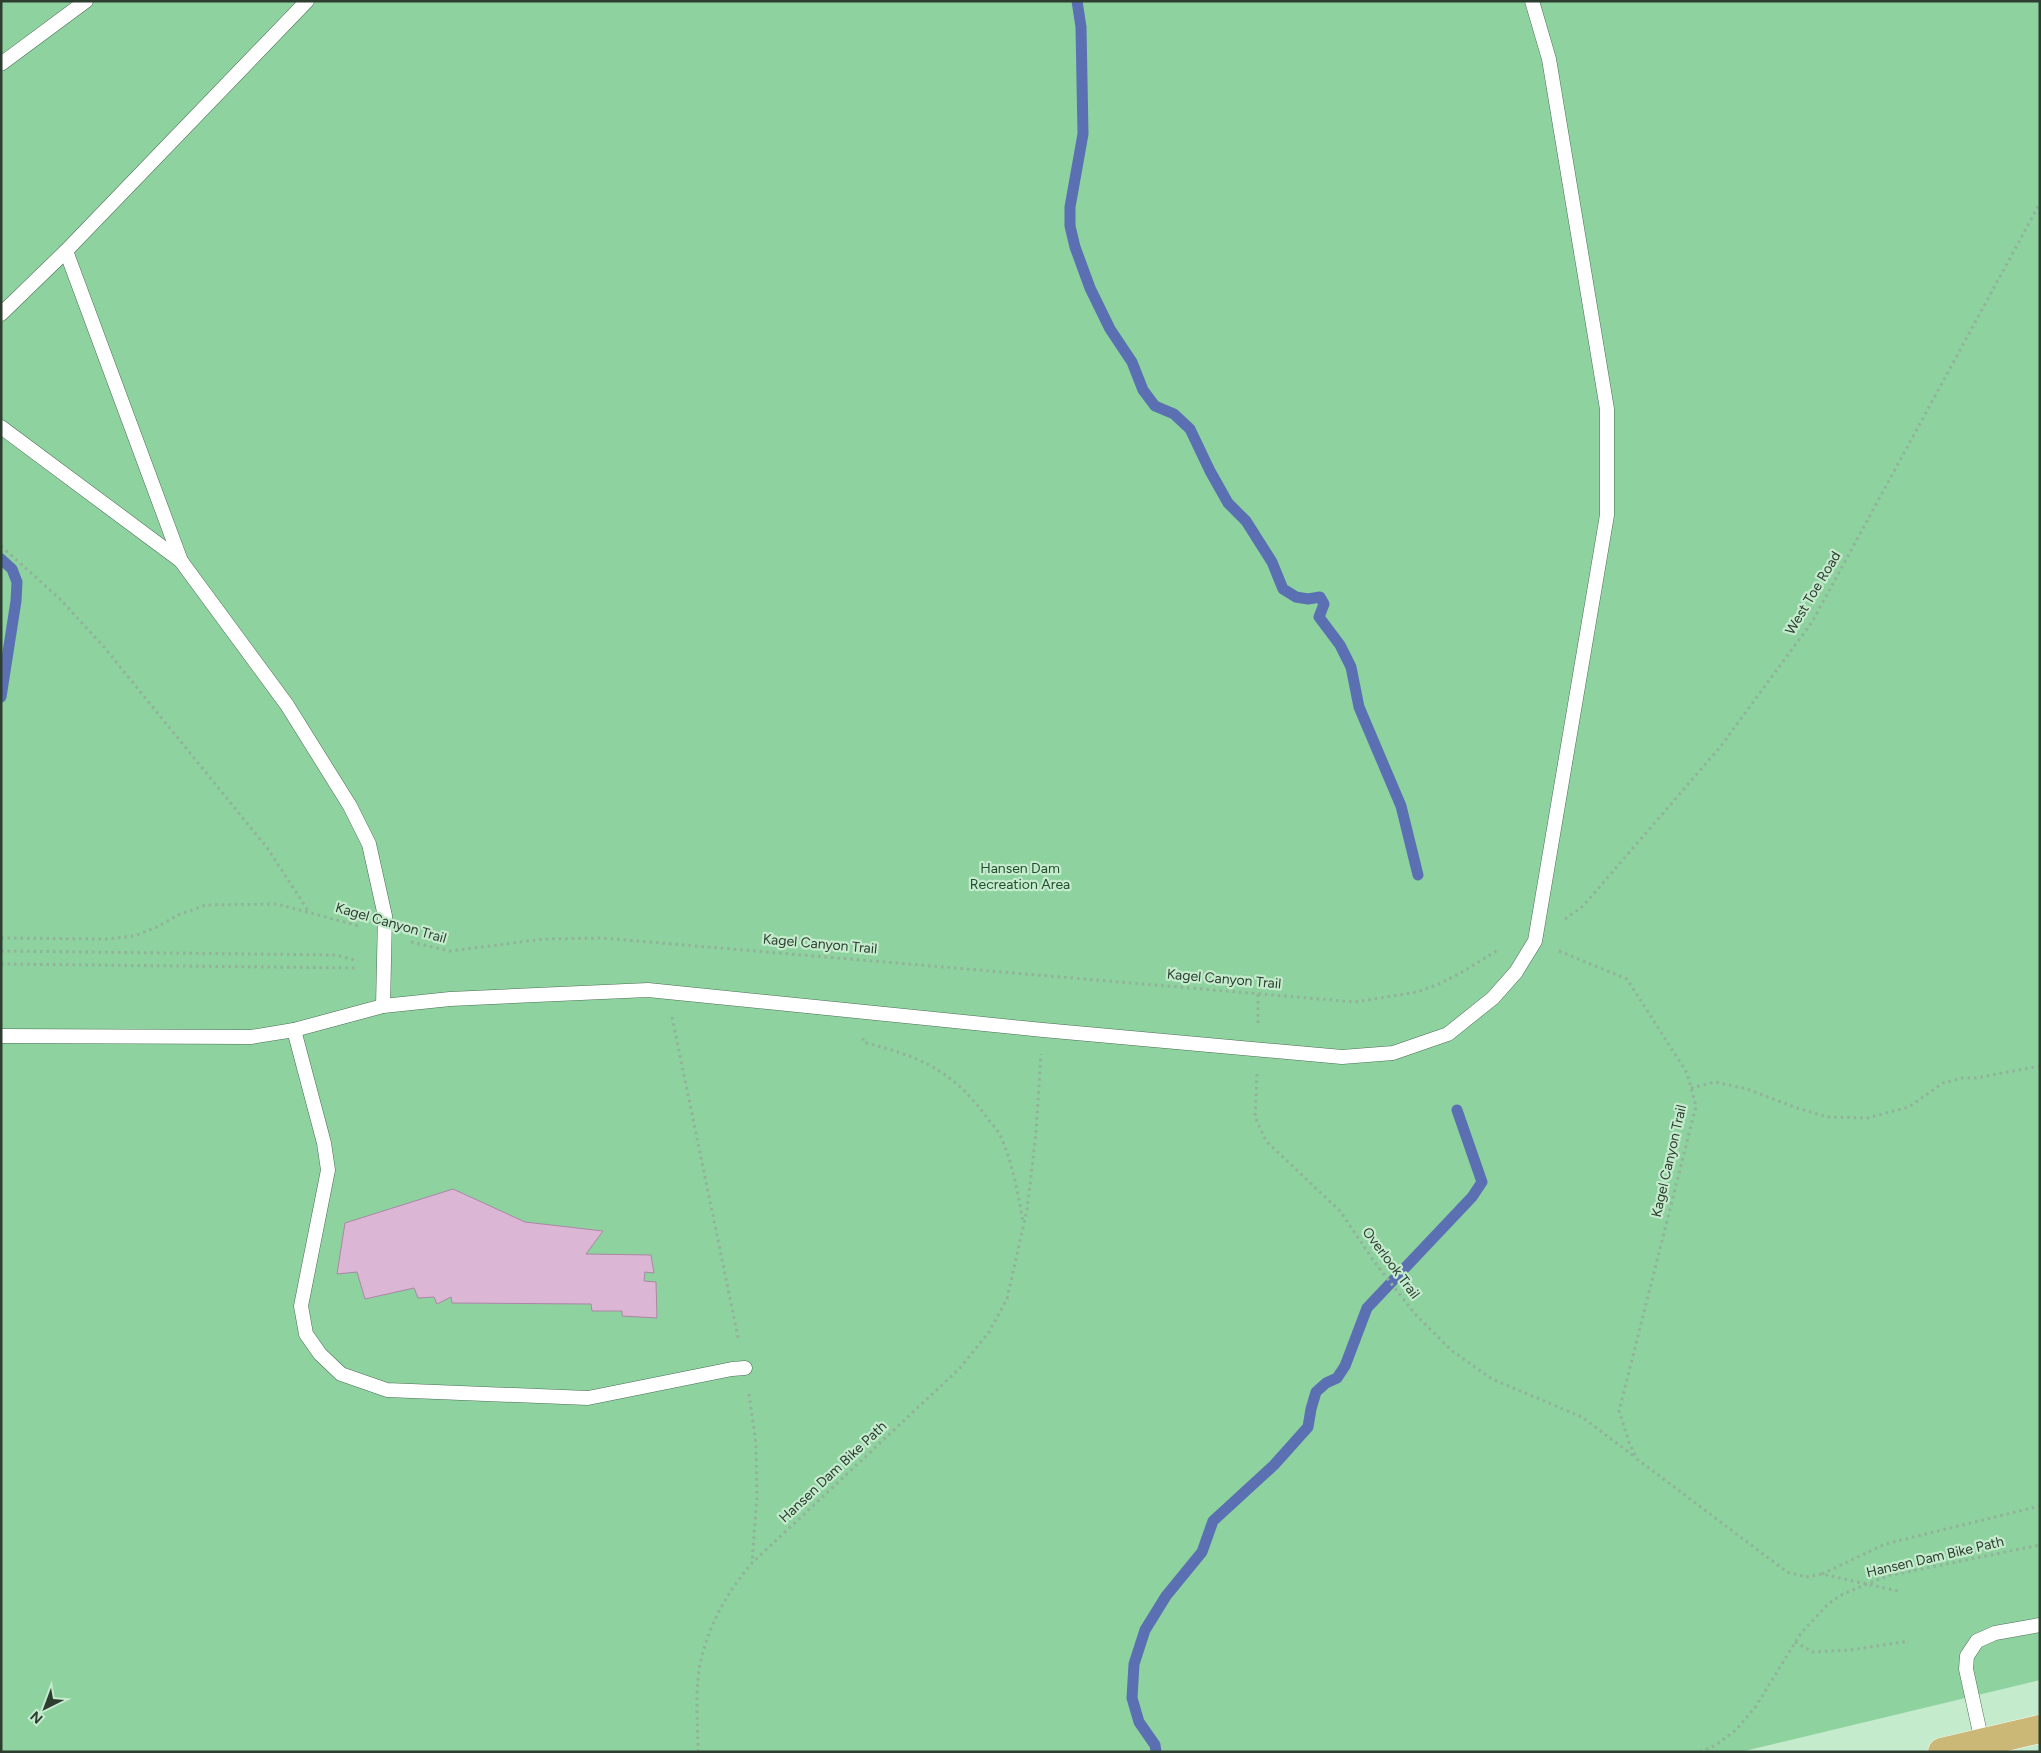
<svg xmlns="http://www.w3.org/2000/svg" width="2041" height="1753" viewBox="0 0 2041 1753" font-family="Figtree,sans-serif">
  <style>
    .green { fill: #8ed29f }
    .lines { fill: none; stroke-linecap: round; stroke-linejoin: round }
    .stream { stroke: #5a70b3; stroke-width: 11 }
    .building { fill: #dbb6d5; stroke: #ab87a5 }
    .lane-casing { stroke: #4a6f53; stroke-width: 15 }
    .primary-casing { stroke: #fff; stroke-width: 29 }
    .path { stroke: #92b299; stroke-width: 3; stroke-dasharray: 2.5 4; stroke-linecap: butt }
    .lane { stroke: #fff; stroke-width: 14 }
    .primary { stroke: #cbb876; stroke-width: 28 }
    .labels { text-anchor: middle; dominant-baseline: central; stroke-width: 4.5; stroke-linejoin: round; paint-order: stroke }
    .street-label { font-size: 14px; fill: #2d3d30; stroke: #c3ebcc }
    .park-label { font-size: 14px; fill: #214f2f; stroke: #c3ebcc }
  </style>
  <rect width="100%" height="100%" fill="#c3ebcc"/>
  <path class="green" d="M1,1H2040V1680L1740,1752H1Z"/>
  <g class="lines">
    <g class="stream">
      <path d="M1077,1L1081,27L1083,134L1070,207V226L1075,247L1090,288L1110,329L1132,362L1143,390L1155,406L1174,414L1190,429L1210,471L1228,503L1246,521L1272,562L1283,589L1296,597L1308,599L1320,597L1324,604L1319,617L1340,645L1351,667L1359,707L1401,806L1418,875"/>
      <path d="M1,559L12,569L17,582L16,601L1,697"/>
      <path d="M1156,1752L1155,1745L1139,1722L1132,1698L1134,1664L1145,1630L1166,1596L1202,1552L1213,1521L1274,1465L1308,1427L1311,1409L1316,1392L1326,1383L1337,1378L1345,1366L1367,1308L1472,1197L1482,1182L1457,1110"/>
    </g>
  </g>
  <path class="building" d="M453,1189L525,1222L603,1231L586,1254L651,1255L654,1273L645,1272L644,1281L656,1282L657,1318L622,1316V1311H592L591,1304L452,1303L451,1297L437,1304L434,1297L418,1298L414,1288L365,1299L357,1272L337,1274L345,1223Z"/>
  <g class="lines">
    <g class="lane-casing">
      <g id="lane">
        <path d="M1,64L86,1"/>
        <path d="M66,251L181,561L287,705L350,806L369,844L385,916L383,1006"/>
        <path d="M1,314L66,251L307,1"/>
        <path d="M1,427L181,561"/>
        <path d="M294,1030L324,1143L328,1170L301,1306L306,1334L320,1354L341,1374L387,1390L588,1398L732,1369L745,1368"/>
        <path d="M1,1036L251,1037L294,1030L383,1006L450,999L648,990L1043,1030L1342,1057L1393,1053L1448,1034L1493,998L1516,972L1535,941L1607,515V409L1549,59L1532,1"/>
        <path d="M1982,1742L1966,1669L1967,1656L1977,1641L1995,1633L2040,1625"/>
      </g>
    </g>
    <g class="primary-casing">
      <path id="primary" d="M1942,1752L2040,1729"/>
    </g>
    <g class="path">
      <path d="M1,546L60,599L104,647L268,849L309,912"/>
      <path d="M1565,919L1583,906L1721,746L1812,622L2040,203"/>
      <path d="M1,938L108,939L134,936L157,927L178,915L206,905L277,904L359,926"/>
      <path d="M411,942L450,951L544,939L602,938L1355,1002L1417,992L1439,984L1464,971L1498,950"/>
      <path d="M1,951L336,955L358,961"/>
      <path d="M1559,951L1627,979L1687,1073L1696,1106L1619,1411L1630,1445L1637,1459L1787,1572L1806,1577L1822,1574L1898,1591"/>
      <path d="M1,964L358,968"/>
      <path d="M672,1017L739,1342"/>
      <path d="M1258,1023V994"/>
      <path d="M863,1038V1042C917,1056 950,1068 985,1115C990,1122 997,1129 1001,1137C1013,1164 1018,1194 1023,1222"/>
      <path d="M1257,1074L1255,1117L1266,1141L1340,1211L1376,1264L1415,1314L1451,1350L1492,1379L1582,1417L1635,1457"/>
      <path d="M1691,1088L1715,1082L1747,1089L1794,1107L1827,1117L1867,1118L1909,1107L1943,1083L1962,1078H1976L2040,1066"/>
      <path d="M749,1394L756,1444L757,1496L752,1563"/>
      <path d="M1822,1574L1885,1544L2040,1506"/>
      <path d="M1795,1642L1813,1652L1850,1650L1909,1641"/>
      <path d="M698,1752C698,1723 694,1684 702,1656C711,1621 728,1591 752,1563L960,1368L989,1332L1007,1299L1027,1210L1036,1133L1041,1054"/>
      <path d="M1700,1752L1716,1745L1737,1729L1756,1706L1801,1633L1828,1604L1843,1594L1887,1576L2040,1545"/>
    </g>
    <use href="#lane" class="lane"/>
    <use href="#primary" class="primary"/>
  </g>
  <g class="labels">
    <g class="street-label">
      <text transform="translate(1813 593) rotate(-59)">West Toe Road</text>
      <text transform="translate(391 923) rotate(16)">Kagel Canyon Trail</text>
      <text transform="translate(820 944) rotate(5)">Kagel Canyon Trail</text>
      <text transform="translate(1224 979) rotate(5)">Kagel Canyon Trail</text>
      <text transform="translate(1669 1161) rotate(-77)">Kagel Canyon Trail</text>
      <text transform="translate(1391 1263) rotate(53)">Overlook Trail</text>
      <text transform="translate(833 1472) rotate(-43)">Hansen Dam Bike Path</text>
      <text transform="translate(1935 1557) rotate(-13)">Hansen Dam Bike Path</text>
    </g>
    <g class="park-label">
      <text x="1020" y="868">Hansen Dam<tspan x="1020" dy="16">Recreation Area</tspan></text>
    </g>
  </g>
  <rect width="2041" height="1753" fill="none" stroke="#2d3d30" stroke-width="5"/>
  <g transform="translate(45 1708) rotate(222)" stroke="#c3ebcc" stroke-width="4" paint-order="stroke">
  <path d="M0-4L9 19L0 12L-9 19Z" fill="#2d3d30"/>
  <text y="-8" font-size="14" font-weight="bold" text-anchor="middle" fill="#2d3d30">N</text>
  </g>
</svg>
